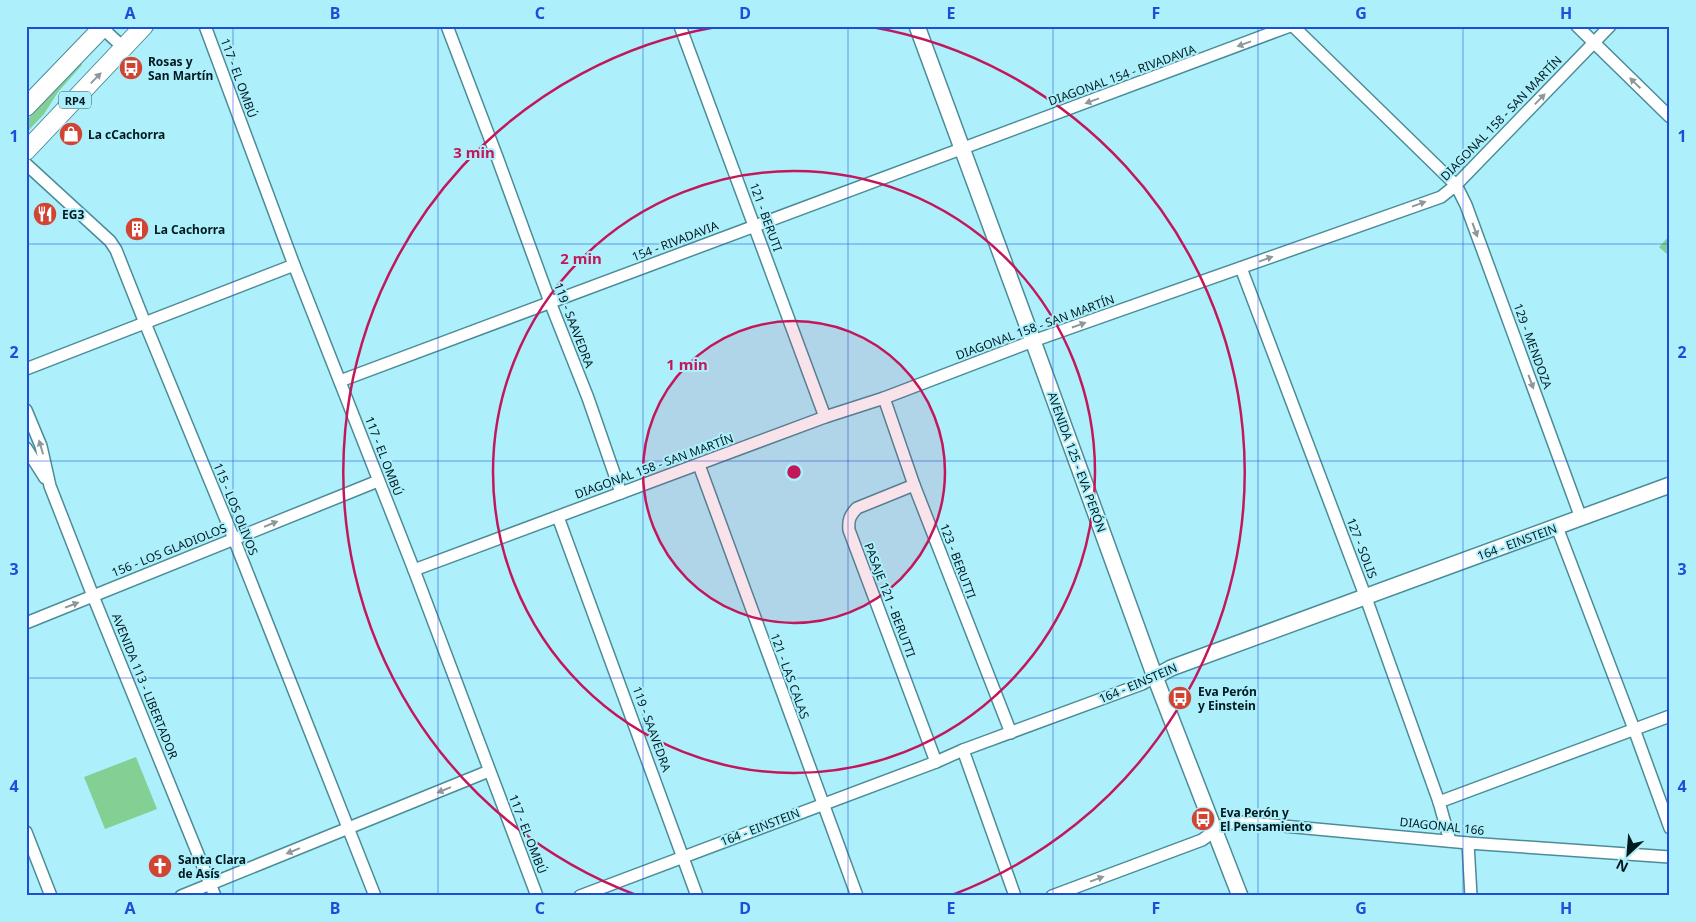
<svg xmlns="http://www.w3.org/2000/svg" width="1696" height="922" viewBox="0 0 1696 922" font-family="'Noto Sans',sans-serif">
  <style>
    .green { fill: #84cf93 }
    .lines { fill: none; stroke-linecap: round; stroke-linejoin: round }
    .street-casing { stroke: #4b8c98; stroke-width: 14 }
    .secondary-casing { stroke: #4b8c98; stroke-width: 18 }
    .primary-casing { stroke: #4b8c98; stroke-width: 20 }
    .street { stroke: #fff; stroke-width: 11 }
    .secondary { stroke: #fff; stroke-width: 15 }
    .primary { stroke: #fff; stroke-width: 18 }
    .oneway { fill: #8c989a }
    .grid { fill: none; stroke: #1d4ed8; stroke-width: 1; stroke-opacity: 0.55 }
    .ring { fill: none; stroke: #c2185b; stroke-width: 2.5 }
    .labels { text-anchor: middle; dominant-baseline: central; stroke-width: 4; stroke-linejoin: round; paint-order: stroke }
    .shield { fill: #adf0fc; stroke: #345a61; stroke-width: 1 }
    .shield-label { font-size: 11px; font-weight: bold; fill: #001a1f }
    .poi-label { font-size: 12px; font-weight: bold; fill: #001a1f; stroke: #adf0fc; text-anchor: start }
    .street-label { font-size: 12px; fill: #001a1f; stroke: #adf0fc }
    .centre { fill: #c2185b; stroke: #adf0fc; stroke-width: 2.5 }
    .ring-label { font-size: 15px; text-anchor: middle; font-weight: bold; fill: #c2185b; stroke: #adf0fc; stroke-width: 4; stroke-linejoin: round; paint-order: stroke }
    .neatline { fill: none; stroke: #1d4ed8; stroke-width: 2 }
    .grid-label { font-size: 16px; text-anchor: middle; font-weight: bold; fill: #1d4ed8 }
  </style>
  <rect width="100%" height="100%" fill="#adf0fc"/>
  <g class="green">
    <path d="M81,63L82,65L58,92L44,114L26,133V121Z"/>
    <path d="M1670,235V257L1659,247Z"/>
    <path d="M136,757L157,809L105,829L84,777Z"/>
  </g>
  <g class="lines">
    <g class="street-casing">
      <g id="street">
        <path d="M100,26L124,48"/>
        <path d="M205,26L294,265L414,570L537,896"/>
        <path d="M447,26L497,157L550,302L588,398L621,493"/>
        <path d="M680,26L825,417"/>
        <path d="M1293,26L1456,185L1466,205L1581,518"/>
        <path d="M1577,26L1670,117"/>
        <path d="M26,164L110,241L116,250L145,323L234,539L375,896"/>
        <path d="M1241,268L1366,598L1439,802L1450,841"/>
        <path d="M26,369L294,265"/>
        <path d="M340,381L1290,26"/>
        <path d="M884,398L914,485L1011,733"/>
        <path d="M26,410L41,446L50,486L93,596L215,896"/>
        <path d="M26,448L45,478"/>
        <path d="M699,465L857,896"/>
        <path d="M914,485L857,508C850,515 848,520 849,530L936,762"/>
        <path d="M558,517L697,896"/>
        <path d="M1557,527L1634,729L1670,828"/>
        <path d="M414,570L825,417L884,398L1033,341L1441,197L1456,185L1610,26"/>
        <path d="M26,623L378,481"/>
        <path d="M963,750L1015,896"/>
        <path d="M1439,802L1670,716"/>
        <path d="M26,832L51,896"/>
        <path d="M1468,843L1471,896"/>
        <path d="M181,896L489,771"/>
        <path d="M580,896L936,762L963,750L1142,684L1155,677"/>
        <path d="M1052,896L1202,840L1224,824L1240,822L1468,843L1670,857"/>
      </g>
    </g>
    <g class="secondary-casing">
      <g id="secondary">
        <path d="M917,26L1033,341L1155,677L1240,896"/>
        <path d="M1155,677L1171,668L1670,485"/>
      </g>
    </g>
    <g class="primary-casing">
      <g id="primary">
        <path d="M26,107L104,26"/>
        <path d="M26,151L144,26"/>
      </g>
    </g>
    <use href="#street" class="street"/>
    <use href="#secondary" class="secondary"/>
    <use href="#primary" class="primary"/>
  </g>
  <defs><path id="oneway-solid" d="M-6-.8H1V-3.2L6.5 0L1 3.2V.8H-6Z" transform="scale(1.25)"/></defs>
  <g class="oneway">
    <use href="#oneway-solid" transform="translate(1244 44) rotate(160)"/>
    <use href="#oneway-solid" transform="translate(96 78) rotate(-46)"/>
    <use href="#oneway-solid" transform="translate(1635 83) rotate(-136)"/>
    <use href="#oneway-solid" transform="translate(1540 99) rotate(-46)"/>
    <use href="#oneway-solid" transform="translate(1092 101) rotate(160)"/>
    <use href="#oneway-solid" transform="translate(1419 204) rotate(-20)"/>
    <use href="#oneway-solid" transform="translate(1475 230) rotate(70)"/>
    <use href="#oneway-solid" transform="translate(1266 259) rotate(-20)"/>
    <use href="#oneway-solid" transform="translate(1079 325) rotate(-19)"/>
    <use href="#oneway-solid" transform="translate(1531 382) rotate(70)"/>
    <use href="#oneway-solid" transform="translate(41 447) rotate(-106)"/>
    <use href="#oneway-solid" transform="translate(271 524) rotate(-22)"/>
    <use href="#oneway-solid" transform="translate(72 605) rotate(-21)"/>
    <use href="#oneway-solid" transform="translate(444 790) rotate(158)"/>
    <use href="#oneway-solid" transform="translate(293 851) rotate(158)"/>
    <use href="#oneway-solid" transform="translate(1097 879) rotate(-20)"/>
  </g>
  <path class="grid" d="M233,26V896M438,26V896M643,26V896M848,26V896M1053,26V896M1258,26V896M1463,26V896M26,244H1670M26,461H1670M26,678H1670"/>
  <circle cx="794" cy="472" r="151" fill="#c2185b" fill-opacity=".12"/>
  <g class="ring">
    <circle cx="794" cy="472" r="151"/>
    <circle cx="794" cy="472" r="301"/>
    <path d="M636 895A452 452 0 0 1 716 27M872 27A452 452 0 0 1 952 895"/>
  </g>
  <defs>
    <g id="bus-disc" transform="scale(1.25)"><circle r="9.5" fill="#d14434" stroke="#adf0fc"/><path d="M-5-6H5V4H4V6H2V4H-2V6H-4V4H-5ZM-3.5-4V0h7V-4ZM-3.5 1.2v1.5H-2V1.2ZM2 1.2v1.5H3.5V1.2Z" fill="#fff"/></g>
    <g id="shop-disc" transform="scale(1.25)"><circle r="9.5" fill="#d14434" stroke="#adf0fc"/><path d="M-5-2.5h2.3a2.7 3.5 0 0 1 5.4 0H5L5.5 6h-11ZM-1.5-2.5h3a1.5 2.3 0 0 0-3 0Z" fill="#fff"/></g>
    <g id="restaurant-disc" transform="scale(1.25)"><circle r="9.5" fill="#d14434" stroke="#adf0fc"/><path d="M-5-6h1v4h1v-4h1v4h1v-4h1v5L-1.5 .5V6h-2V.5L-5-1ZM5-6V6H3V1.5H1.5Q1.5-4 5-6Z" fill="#fff"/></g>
    <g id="building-disc" transform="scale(1.25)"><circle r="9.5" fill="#d14434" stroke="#adf0fc"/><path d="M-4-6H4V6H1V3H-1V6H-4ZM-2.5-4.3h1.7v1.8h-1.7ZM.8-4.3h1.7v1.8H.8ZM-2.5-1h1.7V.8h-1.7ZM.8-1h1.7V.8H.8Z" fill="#fff"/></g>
    <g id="church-disc" transform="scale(1.25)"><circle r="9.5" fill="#d14434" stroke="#adf0fc"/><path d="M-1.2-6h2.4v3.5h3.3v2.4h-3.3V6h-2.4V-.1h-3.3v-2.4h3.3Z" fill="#fff"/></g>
  </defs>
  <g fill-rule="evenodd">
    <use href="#bus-disc" x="131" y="68"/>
    <use href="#shop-disc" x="71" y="134"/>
    <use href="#restaurant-disc" x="45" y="214"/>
    <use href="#building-disc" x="137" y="229"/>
    <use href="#bus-disc" x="1180" y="698"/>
    <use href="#bus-disc" x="1203" y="819"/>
    <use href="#church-disc" x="160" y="866"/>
  </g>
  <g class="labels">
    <rect class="shield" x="59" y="91.5" width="32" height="17" rx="4"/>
    <g class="shield-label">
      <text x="75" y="100">RP4</text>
    </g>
    <g class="poi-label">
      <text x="148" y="61">Rosas y<tspan x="148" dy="14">San Martín</tspan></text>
      <text x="88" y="134">La cCachorra</text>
      <text x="62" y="214">EG3</text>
      <text x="154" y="229">La Cachorra</text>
      <text x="1198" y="691">Eva Perón<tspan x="1198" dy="14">y Einstein</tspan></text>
      <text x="1220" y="812">Eva Perón y<tspan x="1220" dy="14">El Pensamiento</tspan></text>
      <text x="178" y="859">Santa Clara<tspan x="178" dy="14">de Asís</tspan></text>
    </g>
    <g class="street-label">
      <text transform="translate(1122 75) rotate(-20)">DIAGONAL 154 - RIVADAVIA</text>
      <text transform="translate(239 78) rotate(70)">117 - EL OMBÚ</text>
      <text transform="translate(1501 118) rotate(-46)">DIAGONAL 158 - SAN MARTÍN</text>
      <text transform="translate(766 217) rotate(70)">121 - BERUTI</text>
      <text transform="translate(675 241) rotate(-21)">154 - RIVADAVIA</text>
      <text transform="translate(574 325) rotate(69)">119 - SAAVEDRA</text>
      <text transform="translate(1035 327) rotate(-20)">DIAGONAL 158 - SAN MARTÍN</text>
      <text transform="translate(1533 346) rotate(70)">129 - MENDOZA</text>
      <text transform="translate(384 456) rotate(69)">117 - EL OMBÚ</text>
      <text transform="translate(1077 462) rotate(70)">AVENIDA 125 - EVA PERÓN</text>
      <text transform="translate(654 466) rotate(-20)">DIAGONAL 158 - SAN MARTÍN</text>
      <text transform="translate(236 509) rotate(68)">115 - LOS OLIVOS</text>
      <text transform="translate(1517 542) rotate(-20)">164 - EINSTEIN</text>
      <text transform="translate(1362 548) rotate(69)">127 - SOLIS</text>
      <text transform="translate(169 550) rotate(-22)">156 - LOS GLADIOLOS</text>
      <text transform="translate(958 561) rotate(69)">123 - BERUTTI</text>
      <text transform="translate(890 600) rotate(69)">PASAJE 121 - BERUTTI</text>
      <text transform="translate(790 676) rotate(70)">121 - LAS CALAS</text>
      <text transform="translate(1138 683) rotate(-23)">164 - EINSTEIN</text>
      <text transform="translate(145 686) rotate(68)">AVENIDA 113 - LIBERTADOR</text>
      <text transform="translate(652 729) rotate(70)">119 - SAAVEDRA</text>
      <text transform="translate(1442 826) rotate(6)">DIAGONAL 166</text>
      <text transform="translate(760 827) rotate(-21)">164 - EINSTEIN</text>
      <text transform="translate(528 834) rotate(69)">117 - EL OMBÚ</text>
    </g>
  </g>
  <circle cx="794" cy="472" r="8" class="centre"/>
  <g class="ring-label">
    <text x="474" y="158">3 min</text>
    <text x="581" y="264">2 min</text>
    <text x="687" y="370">1 min</text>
  </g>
  <rect width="1696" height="922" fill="none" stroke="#adf0fc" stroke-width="55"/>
  <g transform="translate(1628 854) rotate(206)" stroke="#adf0fc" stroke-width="4" paint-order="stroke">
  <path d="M0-4L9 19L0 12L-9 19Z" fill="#001a1f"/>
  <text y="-8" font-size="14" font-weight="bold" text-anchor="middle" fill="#001a1f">N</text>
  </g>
  <rect x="28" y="28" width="1640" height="866" class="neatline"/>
  <g class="grid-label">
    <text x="130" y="19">A</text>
    <text x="335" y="19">B</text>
    <text x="540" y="19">C</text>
    <text x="745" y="19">D</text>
    <text x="951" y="19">E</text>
    <text x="1156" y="19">F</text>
    <text x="1361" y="19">G</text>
    <text x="1566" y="19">H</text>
    <text x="14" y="142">1</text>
    <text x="1682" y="142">1</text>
    <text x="14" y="358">2</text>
    <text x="1682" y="358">2</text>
    <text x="14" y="575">3</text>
    <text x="1682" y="575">3</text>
    <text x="14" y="792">4</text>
    <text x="1682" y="792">4</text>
    <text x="130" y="914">A</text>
    <text x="335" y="914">B</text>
    <text x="540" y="914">C</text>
    <text x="745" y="914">D</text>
    <text x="951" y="914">E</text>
    <text x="1156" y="914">F</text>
    <text x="1361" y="914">G</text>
    <text x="1566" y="914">H</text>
  </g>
</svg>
